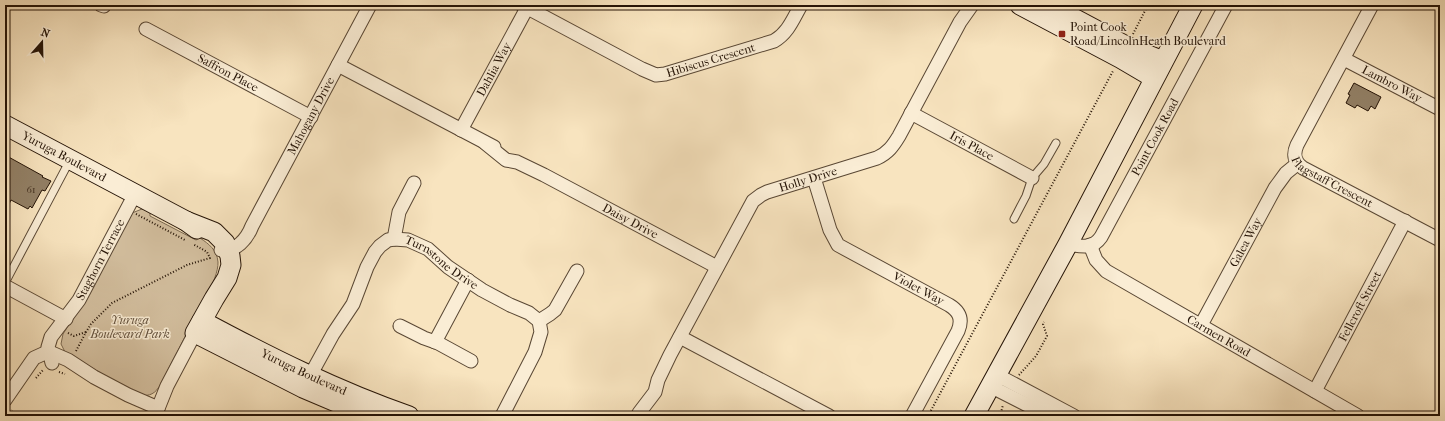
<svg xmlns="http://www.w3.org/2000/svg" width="1445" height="421" viewBox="0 0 1445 421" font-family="'IM FELL French Canon',serif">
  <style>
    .green { fill: #d4c0a0; stroke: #7c6a53 }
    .building { fill: #928066; stroke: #241306 }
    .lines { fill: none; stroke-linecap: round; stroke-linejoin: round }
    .lane-casing { stroke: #594734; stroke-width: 9 }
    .street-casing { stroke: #594734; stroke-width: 15 }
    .secondary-casing { stroke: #241306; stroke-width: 21 }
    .path { stroke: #241306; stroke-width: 2; stroke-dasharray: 1 2; stroke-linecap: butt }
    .lane { stroke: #faedd5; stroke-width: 7 }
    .street { stroke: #faedd5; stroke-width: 13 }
    .secondary { stroke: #faedd5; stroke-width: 19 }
    .poi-dot { fill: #8f2418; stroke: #faedd5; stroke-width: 1.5 }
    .labels { text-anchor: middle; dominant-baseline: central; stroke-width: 3; stroke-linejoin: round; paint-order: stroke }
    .number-label { font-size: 10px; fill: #402e1e }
    .poi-label { font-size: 12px; fill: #241306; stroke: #faedd5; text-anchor: start }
    .street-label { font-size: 12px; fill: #241306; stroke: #faedd5 }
    .park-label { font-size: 12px; font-style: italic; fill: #62503c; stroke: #faedd5 }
  </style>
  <rect width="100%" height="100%" fill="#f8e4bf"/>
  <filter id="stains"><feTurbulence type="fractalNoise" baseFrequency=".005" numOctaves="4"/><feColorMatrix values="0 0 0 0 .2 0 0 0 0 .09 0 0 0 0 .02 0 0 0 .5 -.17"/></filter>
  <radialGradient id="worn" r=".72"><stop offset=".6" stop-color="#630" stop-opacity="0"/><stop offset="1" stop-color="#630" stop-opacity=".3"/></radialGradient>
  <path class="green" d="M142,209L150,212V216L196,240L200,238C209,244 217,250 218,262C219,279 195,318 186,335C177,352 168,370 159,387C153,396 147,396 138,395L65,352L61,344L63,334L81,306L132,213Z"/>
  <g class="building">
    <path d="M1354,83L1381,97L1375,109L1371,106L1368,111L1357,105L1355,108L1346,103L1350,95L1348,94Z"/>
    <path d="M5,155L43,176L42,177L51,181L45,191L42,190L32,208L30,206L28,209L11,200L5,212Z"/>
  </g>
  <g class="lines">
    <g class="lane-casing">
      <g id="lane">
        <path d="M1014,219L1026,196L1032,178L1044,164L1056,143"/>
        <path d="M5,283L70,160"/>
      </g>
    </g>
    <g class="street-casing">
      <g id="street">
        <path d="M101,5L104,6"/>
        <path id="s1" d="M522,5L642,69L656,75L665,74L774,41C788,33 793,19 801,5"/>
        <path id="s2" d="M1372,5L1297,145C1293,154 1294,162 1303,168L1440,240"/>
        <path id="s3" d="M146,29L311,117"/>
        <path id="s4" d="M1344,59L1440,109"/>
        <path d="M338,65L494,147"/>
        <path id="s5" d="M911,113L1032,178"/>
        <path id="s6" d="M461,130L527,8"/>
        <path id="s7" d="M485,143L506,160L517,162L544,175L717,267"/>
        <path id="s8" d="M814,178L830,230L838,245L949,305C959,311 963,319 958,331L912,416"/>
        <path d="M394,239L399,212L414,183"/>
        <path id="s9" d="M1068,244C1081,246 1092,250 1101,237L1226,5"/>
        <path id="s10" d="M1090,245L1096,260L1106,271L1358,416"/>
        <path id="s11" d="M221,250C236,252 247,239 252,226L370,5"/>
        <path d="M5,286L66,319"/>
        <path d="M539,321L550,314L555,310L577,271"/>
        <path id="s12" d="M1201,325L1275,188L1286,173L1297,164"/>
        <path d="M400,326L424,338L438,343L471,361"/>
        <path d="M680,337L829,416"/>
        <path d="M435,342L468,280"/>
        <path id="s13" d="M52,363L48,347L51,337L79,300L135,194"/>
        <path d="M997,375L1074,416"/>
        <path id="s14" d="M310,376L333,334L353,304L367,267L375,252L380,246L388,240L394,239L408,240L428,249L448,267L482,290L510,305L529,313L539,321L541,332L535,352L502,416"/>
        <path d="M990,386L1049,416"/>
        <path id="s15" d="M1315,391L1405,221"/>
        <path d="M5,400L34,358L45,353H52L68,360L94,377L128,395L158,408"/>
        <path id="s16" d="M639,413L655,392L658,380L670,355L753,201L761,195L767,192L877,158C888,153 893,146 899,136L960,22L972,5"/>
        <path d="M155,416L167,386L195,333"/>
      </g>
    </g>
    <g class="secondary-casing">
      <g id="secondary">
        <path d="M1020,5L1120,58L1154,78"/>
        <path d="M1049,5L1126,46L1163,61"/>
        <path id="s17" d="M5,125L186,221L197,229"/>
        <path d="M186,221L214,232L225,243L230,256L231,265L227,278L214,299L195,333L303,388L369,416"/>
        <path id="s18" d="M202,321C269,357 337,391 409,416"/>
        <path d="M974,416L1068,244L1193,5"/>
      </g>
    </g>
    <g class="path">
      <path d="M1133,34L1148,5"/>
      <path d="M136,214L185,240"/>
      <path d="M68,333L74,336L86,332"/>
      <path d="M76,351L86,332L91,324L112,303L187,265L210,258L207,252L193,244"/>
      <path d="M59,372L65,374"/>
      <path d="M1019,375L1036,356L1047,336L1043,324L1044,322"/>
      <path d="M36,378L43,370"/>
      <path d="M10,416L12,410"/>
      <path d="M928,416L1113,71"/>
      <path d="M1000,416L1003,405"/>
    </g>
    <use href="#lane" class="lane"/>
    <use href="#street" class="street"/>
    <use href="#secondary" class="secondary"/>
  </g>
  <rect class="poi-dot" x="1058" y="30" width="8" height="8" rx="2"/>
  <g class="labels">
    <g class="number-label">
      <text x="31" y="190">61</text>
    </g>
    <g class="poi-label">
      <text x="1070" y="27">Point Cook<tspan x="1070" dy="14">Road/LincolnHeath Boulevard</tspan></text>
    </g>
    <g class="street-label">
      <text stroke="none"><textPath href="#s1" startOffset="208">Hibiscus Crescent</textPath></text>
      <text stroke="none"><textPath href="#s6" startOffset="69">Dahlia Way</textPath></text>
      <text stroke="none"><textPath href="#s3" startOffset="93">Saffron Place</textPath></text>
      <text stroke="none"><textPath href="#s4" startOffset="54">Lambro Way</textPath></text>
      <text stroke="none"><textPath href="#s11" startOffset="167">Mahogany Drive</textPath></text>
      <text stroke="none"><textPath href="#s9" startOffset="150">Point Cook Road</textPath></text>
      <text stroke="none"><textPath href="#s5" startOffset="69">Iris Place</textPath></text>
      <text stroke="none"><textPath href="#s17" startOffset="67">Yuruga Boulevard</textPath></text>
      <text stroke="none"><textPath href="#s16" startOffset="301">Holly Drive</textPath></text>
      <text stroke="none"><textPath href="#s2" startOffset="217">Flagstaff Crescent</textPath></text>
      <text stroke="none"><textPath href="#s7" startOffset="166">Daisy Drive</textPath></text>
      <text stroke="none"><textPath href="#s12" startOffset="94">Galea Way</textPath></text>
      <text stroke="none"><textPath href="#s13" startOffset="119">Staghorn Terrace</textPath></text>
      <text stroke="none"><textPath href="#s14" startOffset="219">Turnstone Drive</textPath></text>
      <text stroke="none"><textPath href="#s8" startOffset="163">Violet Way</textPath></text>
      <text stroke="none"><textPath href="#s15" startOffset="96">Fellcroft Street</textPath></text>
      <text stroke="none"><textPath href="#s10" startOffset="161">Carmen Road</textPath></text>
      <text stroke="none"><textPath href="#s18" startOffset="114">Yuruga Boulevard</textPath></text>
    </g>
    <g class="park-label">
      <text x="130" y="320">Yuruga<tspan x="130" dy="14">Boulevard Park</tspan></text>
    </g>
  </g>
  <rect width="1445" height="421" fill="none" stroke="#f8e4bf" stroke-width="20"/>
  <rect x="6" y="6" width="1433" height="409" fill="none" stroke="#241306" stroke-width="2"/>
  <rect x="10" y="10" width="1425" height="401" fill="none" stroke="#241306"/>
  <g transform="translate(42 42) rotate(20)" stroke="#faedd5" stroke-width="3" paint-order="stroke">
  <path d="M0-3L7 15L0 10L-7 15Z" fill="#241306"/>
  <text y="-6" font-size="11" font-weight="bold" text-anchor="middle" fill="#241306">N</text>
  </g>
  <rect width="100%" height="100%" filter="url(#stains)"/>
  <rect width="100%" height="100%" fill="url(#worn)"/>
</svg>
